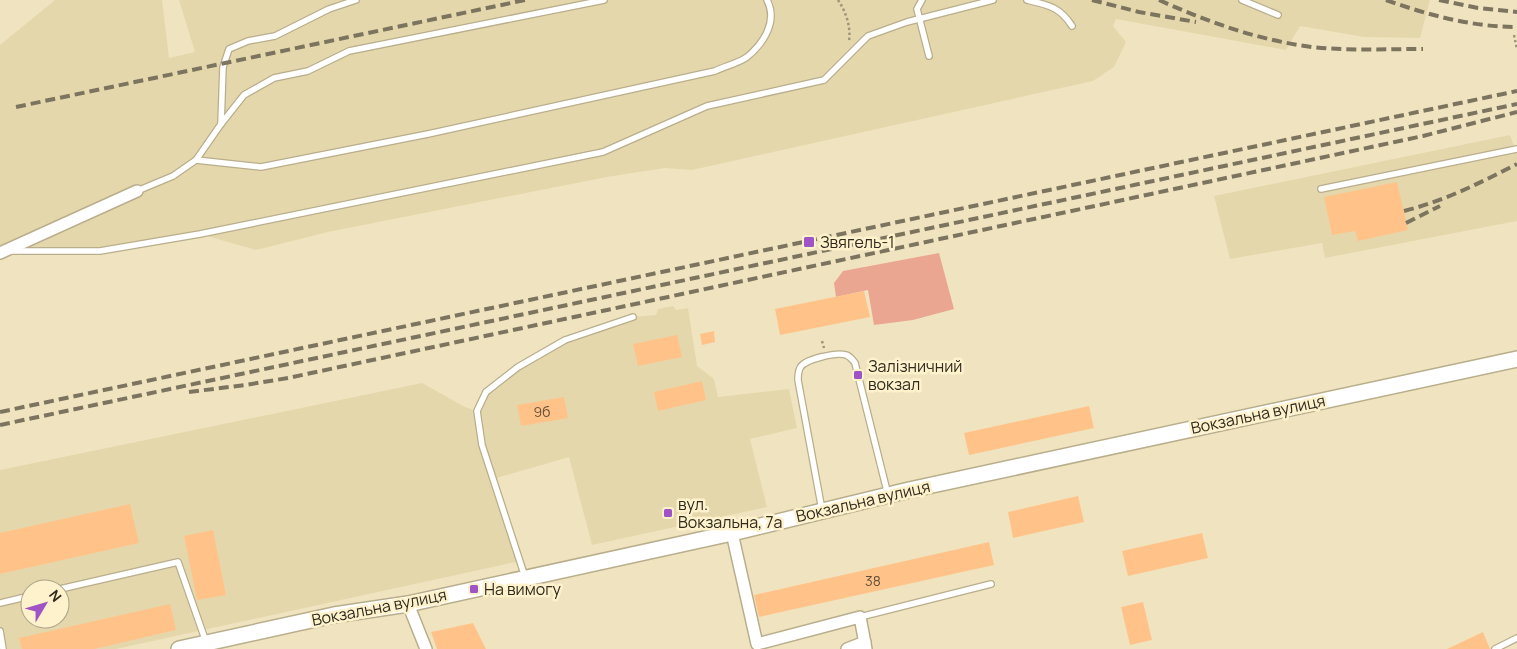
<svg xmlns="http://www.w3.org/2000/svg" width="1517" height="649" viewBox="0 0 1517 649" font-family="Manrope,sans-serif">
  <style>
    .built { fill: #e5d7ac; fill-rule: evenodd }
    .green { fill: #eba692 }
    .building { fill: #ffc389 }
    .lines { fill: none; stroke-linecap: round; stroke-linejoin: round }
    .lane-casing { stroke: #b9ae8b; stroke-width: 8 }
    .street-casing { stroke: #b9ae8b; stroke-width: 14 }
    .secondary-casing { stroke: #b9ae8b; stroke-width: 18 }
    .path { stroke: #9f967b; stroke-width: 2.5; stroke-dasharray: 2.5 2.5; stroke-linecap: butt }
    .lane { stroke: #fff; stroke-width: 5.5 }
    .street { stroke: #fff; stroke-width: 11 }
    .secondary { stroke: #fff; stroke-width: 15 }
    .rail { stroke: #7c745e; stroke-width: 4; stroke-dasharray: 10 5; stroke-linecap: butt }
    .poi-dot { fill: #9f53c5; stroke: #fef2cd; stroke-width: 2 }
    .labels { text-anchor: middle; dominant-baseline: central; stroke-width: 5; stroke-linejoin: round; paint-order: stroke }
    .number-label { font-size: 14px; fill: #645139 }
    .poi-label { font-size: 16px; fill: #302b1e; stroke: #fef2cd; text-anchor: start }
    .street-label { font-size: 16px; fill: #302b1e; stroke: #fef2cd }
  </style>
  <rect width="100%" height="100%" fill="#f0e4c0"/>
  <g class="built">
    <path d="M55,0H162L169,58L195,52L179,0H1430L1420,38L1364,37L1300,26L1286,50L1116,19L1113,26L1126,42L1114,67L1093,81L692,170L665,168L607,177L328,232L256,250L200,234L100,251L0,253V45Z"/>
    <path d="M1510,135L1515,149H1517V221L1325,258L1322,243L1230,259L1214,196Z"/>
    <path d="M673,306L676,310L688,308L697,366L714,379L718,397L789,389L797,428L750,439L767,507L592,545L569,457L493,479L520,561L116,649H0V470L422,383L465,407L477,411L486,392L518,367L565,340L633,317L656,315L658,309ZM30,589H60V619H30Z"/>
  </g>
  <path class="green" d="M939,253L954,309L913,320L874,325L868,290L836,297L834,283L843,271Z"/>
  <g class="building">
    <path d="M1397,182L1408,230L1358,241L1355,231L1332,235L1324,197Z"/>
    <path d="M864,291L870,317L780,335L775,309Z"/>
    <path d="M714,331L715,342L702,345L700,334Z"/>
    <path d="M677,335L682,357L638,366L633,344Z"/>
    <path d="M702,381L706,400L658,411L654,392Z"/>
    <path d="M564,397L568,418L521,426L517,405Z"/>
    <path d="M1089,406L1094,428L969,455L964,433Z"/>
    <path d="M1078,496L1084,522L1013,538L1008,512Z"/>
    <path d="M130,504L139,543L0,574V533Z"/>
    <path d="M213,530L226,595L197,600L184,536Z"/>
    <path d="M1202,533L1208,558L1128,576L1122,551Z"/>
    <path d="M989,542L994,565L759,617L754,595Z"/>
    <path d="M1143,602L1152,640L1130,645L1121,607Z"/>
    <path d="M170,604L176,630L94,649H22L19,638Z"/>
    <path d="M473,623L486,649H437L431,632Z"/>
    <path d="M1483,632L1490,649H1447Z"/>
  </g>
  <g class="lines">
    <g class="lane-casing">
      <g id="lane">
        <path d="M922,0L917,9L929,56"/>
        <path d="M1027,0C1048,5 1060,7 1072,26"/>
        <path d="M1242,0L1278,15"/>
        <path d="M221,124L223,67L229,49L248,41L275,36L329,9L356,0"/>
        <path d="M196,160L261,167L428,134L715,71C725,66 739,63 747,57C764,43 778,21 767,0"/>
        <path d="M1321,189L1517,149"/>
        <path d="M137,191L173,176L196,160L221,124L244,95L274,78L308,71L349,51L604,0"/>
        <path d="M12,251H100L200,234L603,152L707,106L824,80L868,36L907,22L993,0"/>
        <path d="M822,510L798,380C798,376 798,372 800,368C804,359 837,352 846,355C850,356 852,359 855,363L888,495"/>
        <path d="M525,577L482,445L477,411L486,392L518,367L565,340L633,317"/>
        <path d="M60,589L178,562L206,642"/>
        <path d="M0,603L30,596"/>
        <path d="M860,617L991,584"/>
        <path d="M0,631L3,649"/>
        <path d="M1495,649L1517,638"/>
      </g>
    </g>
    <g class="street-casing">
      <g id="street">
        <path d="M0,253L137,191"/>
        <path d="M732,533L757,644L860,617L866,649"/>
        <path d="M408,604L426,649"/>
        <path d="M847,649L865,642"/>
      </g>
    </g>
    <g class="secondary-casing">
      <path id="secondary" d="M179,649L334,615L408,604L732,533L909,490L1517,359"/>
    </g>
    <g class="path">
      <path d="M838,0C846,12 851,26 849,41"/>
      <path d="M1514,35L1517,49"/>
      <path d="M822,341L824,348"/>
    </g>
    <use href="#lane" class="lane"/>
    <use href="#street" class="street"/>
    <use href="#secondary" class="secondary"/>
    <g class="rail">
      <path d="M1092,0L1139,12L1196,22"/>
      <path d="M1159,0C1208,22 1258,40 1312,47C1349,51 1386,49 1423,49"/>
      <path d="M1386,0C1428,15 1472,27 1517,27"/>
      <path d="M1439,0L1478,8L1517,12"/>
      <path d="M16,107L525,0"/>
      <path d="M1404,211C1444,201 1480,183 1517,164"/>
      <path d="M1406,223L1440,206"/>
      <path d="M189,392L245,385L288,378L1423,136L1517,112"/>
      <path d="M0,412L1517,91"/>
      <path d="M0,425L1517,104"/>
    </g>
  </g>
  <g class="poi-dot">
    <rect x="803" y="236" width="12" height="12" rx="2.5"/>
    <rect x="853" y="370" width="10" height="10" rx="2.5"/>
    <rect x="663" y="508" width="10" height="10" rx="2.5"/>
    <rect x="469" y="584" width="10" height="10" rx="2.5"/>
  </g>
  <g class="labels">
    <g class="number-label">
      <text x="542" y="411">9б</text>
      <text x="873" y="580">38</text>
    </g>
    <g class="poi-label">
      <text x="820" y="242">Звягель-1</text>
      <text x="868" y="366">Залізничний<tspan x="868" dy="18">вокзал</tspan></text>
      <text x="678" y="504">вул.<tspan x="678" dy="18">Вокзальна, 7а</tspan></text>
      <text x="484" y="589">На вимогу</text>
    </g>
    <g class="street-label">
      <text transform="translate(1258 414) rotate(-12)">Вокзальна вулиця</text>
      <text transform="translate(863 501) rotate(-13)">Вокзальна вулиця</text>
      <text transform="translate(379 607) rotate(-11)">Вокзальна вулиця</text>
    </g>
  </g>
  <g transform="translate(45 604) rotate(52)"><circle r="24" fill="#fef2cd" stroke="#aca287"/>
  <path d="M0-4L9 19L0 12L-9 19Z" fill="#9f53c5"/>
  <text y="-8" font-size="14" font-weight="bold" text-anchor="middle" fill="#302b1e">N</text>
  </g>
</svg>
